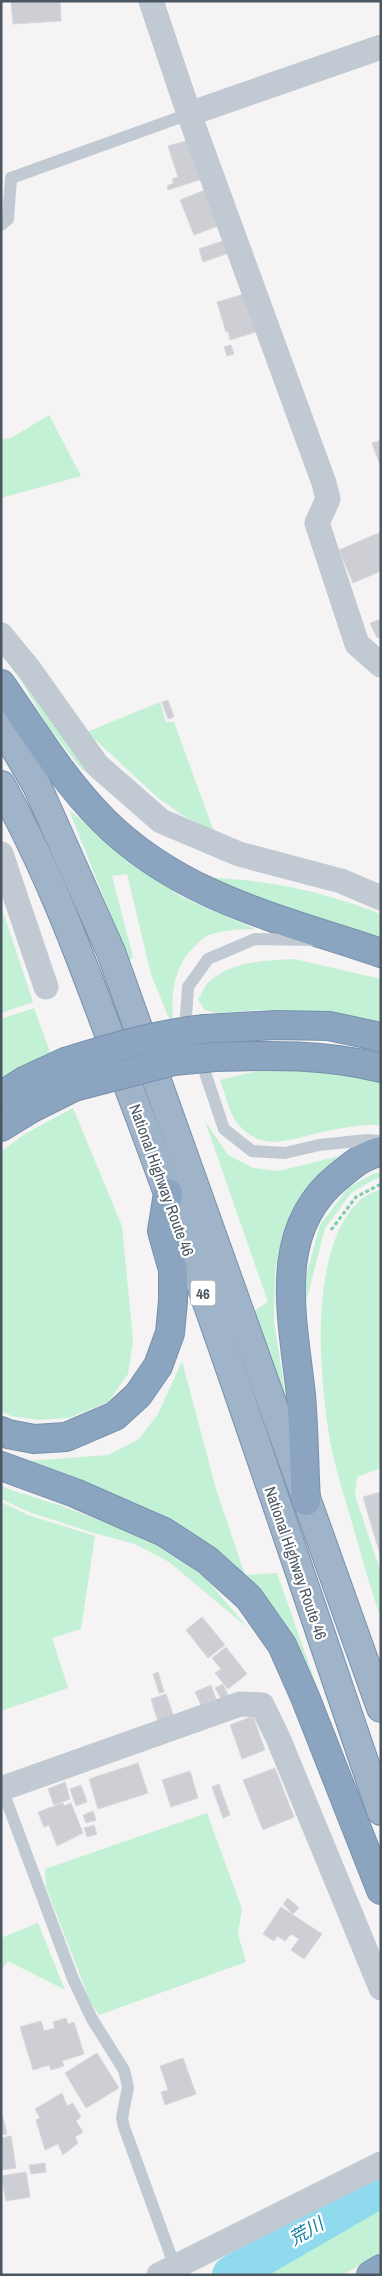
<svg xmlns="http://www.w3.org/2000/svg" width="382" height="2276" viewBox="0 0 382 2276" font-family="'Archivo Narrow','Noto Sans JP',sans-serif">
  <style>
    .green { fill: #c3f1d5 }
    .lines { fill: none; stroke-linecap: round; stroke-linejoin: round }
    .river { stroke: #90daee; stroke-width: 38 }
    .building { fill: #cdcfd5; stroke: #d7d9de }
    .trunk-casing { stroke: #7690ad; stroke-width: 30 }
    .motorway-casing { stroke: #7690ad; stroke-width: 30 }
    .path { stroke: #7ad0a6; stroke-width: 3; stroke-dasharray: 4 2.5; stroke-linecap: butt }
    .service { stroke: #c1cad2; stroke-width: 12 }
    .minor { stroke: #c1cad2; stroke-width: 25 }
    .trunk { stroke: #9fb4c9; stroke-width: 28 }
    .motorway { stroke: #8ba5c1; stroke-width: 28 }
    .motorway-bridge-casing { stroke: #7690ad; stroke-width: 30; stroke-linecap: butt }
    .motorway-bridge { stroke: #8ba5c1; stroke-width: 28 }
    .labels { text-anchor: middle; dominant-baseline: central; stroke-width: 4.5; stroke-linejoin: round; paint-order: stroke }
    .shield { fill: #fff; stroke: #808990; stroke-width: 1 }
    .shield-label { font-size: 15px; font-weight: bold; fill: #4a5661 }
    .street-label { font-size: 16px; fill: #4a5661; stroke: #fff }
    .water-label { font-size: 18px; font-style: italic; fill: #0c7c9b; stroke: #fff }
  </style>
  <rect width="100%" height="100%" fill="#f5f3f3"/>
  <g class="green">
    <path d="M49,415L81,476L1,498V439L11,438Z"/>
    <path d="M1,653L95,772L83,771L48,726L23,684Z"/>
    <path d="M160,702L166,722H174L214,832L182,815L157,797L87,732Z"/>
    <path d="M69,810L126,856L180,896L255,929C240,929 224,930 209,935C205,936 201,940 197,944C174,964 171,992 173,1021L169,1019L151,974L127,874L112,876L133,957L129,960Z"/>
    <path d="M215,878C276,881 324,892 381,914V939L249,896L207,879Z"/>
    <path d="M1,906L33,1002L1,1013Z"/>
    <path d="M294,959L381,979V1025L327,1013L260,1010L216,1013L205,1010L198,1000C202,994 205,984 211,980C235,960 265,961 294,959Z"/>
    <path d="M34,1008L52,1057L1,1085V1019Z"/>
    <path d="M273,1069C309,1071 345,1072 381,1081V1125C363,1124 344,1128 327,1131C292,1138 261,1156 235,1120C228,1109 225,1092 220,1080L257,1071Z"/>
    <path d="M73,1108L122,1226L133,1340L128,1374L108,1402L69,1418L39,1420L11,1416L1,1411V1152L23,1135Z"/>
    <path d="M205,1121L228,1155L253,1168L279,1171L339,1156L301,1198L284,1231L275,1271L274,1322L289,1416L254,1311L268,1302Z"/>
    <path d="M375,1173H381V1178L375,1179L351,1193L325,1228L306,1302L310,1377L301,1294L320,1225L349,1187Z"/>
    <path d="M381,1189V1468L357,1477L355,1495L381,1573V1618C369,1585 360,1550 350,1516C342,1488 332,1458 328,1428C319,1367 310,1250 358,1202C363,1196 374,1192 381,1189Z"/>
    <path d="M182,1361L216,1489L245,1575L277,1573L316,1684L261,1593L27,1461L108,1455L139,1439L158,1414Z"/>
    <path d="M1,1485L11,1490L59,1505L136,1534L163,1546L206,1579L248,1628L169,1562L135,1544L97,1534L29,1512L1,1499Z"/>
    <path d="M1,1502L28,1515L95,1536L81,1629L52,1638L68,1688L1,1711Z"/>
    <path d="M207,1813L242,1909L238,1934L246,1962L99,2015L90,2001L46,1887L45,1869Z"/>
    <path d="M38,1923L65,1990L8,1961L1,1971V1938Z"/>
    <path d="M381,2198V2254L342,2275H249Z"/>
  </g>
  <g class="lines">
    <path class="river" d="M231,2275L381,2188"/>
  </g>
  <g class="building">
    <path d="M11,1H60L61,21L13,24Z"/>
    <path d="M189,140L202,179L168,190L167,186L174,183L172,179L178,177L168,146Z"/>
    <path d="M205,190L218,226L194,235L180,200Z"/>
    <path d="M225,240L229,253L203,262L199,249Z"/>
    <path d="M244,294L256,332L230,340L228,331L226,332L217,302Z"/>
    <path d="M231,345L234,354L227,356L224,347Z"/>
    <path d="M381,440V468L372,443Z"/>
    <path d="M381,532V571L353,583L339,550Z"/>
    <path d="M381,619V637L377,638L370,623Z"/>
    <path d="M168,700L174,717L168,719L162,702Z"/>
    <path d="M381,1492V1558L363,1497Z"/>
    <path d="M202,1617L225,1645L208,1658L186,1630Z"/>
    <path d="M226,1647L247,1674L228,1689L215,1673L221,1669L212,1658Z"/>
    <path d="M158,1672L164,1692L159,1693L153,1674Z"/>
    <path d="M223,1684L228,1695L221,1698L215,1688Z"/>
    <path d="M211,1685L216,1699L201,1705L195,1692Z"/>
    <path d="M166,1694L175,1720L159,1725L151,1699Z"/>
    <path d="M253,1716L265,1750L242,1759L230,1725Z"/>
    <path d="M138,1763L148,1793L98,1809L89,1779Z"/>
    <path d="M275,1768L294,1817L263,1830L243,1780Z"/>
    <path d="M190,1771L198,1798L171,1807L162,1780Z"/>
    <path d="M65,1782L70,1799L54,1805L48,1789Z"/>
    <path d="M219,1784L230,1815L223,1818L212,1787Z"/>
    <path d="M81,1785L87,1802L76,1806L70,1789Z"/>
    <path d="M63,1803L64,1806L71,1803L83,1833L57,1846L49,1825L44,1827L38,1812Z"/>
    <path d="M93,1811L96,1820L86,1823L83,1815Z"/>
    <path d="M94,1825L97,1834L87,1837L84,1828Z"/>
    <path d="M288,1898L299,1908L293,1914L283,1904Z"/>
    <path d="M281,1907L322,1934L304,1959L291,1950L299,1939L291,1934L285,1941L277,1936L274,1941L263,1934Z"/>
    <path d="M66,2018L68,2024L74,2022L84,2054L62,2061L64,2066L51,2070L49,2065L33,2070L20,2027L41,2021L44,2031L55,2028L53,2022Z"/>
    <path d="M97,2053L119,2088L86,2108L65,2073Z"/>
    <path d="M183,2058L196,2094L165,2105L161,2092L168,2090L160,2066Z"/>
    <path d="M62,2093L67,2106L73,2103L81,2117L76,2121L83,2132L75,2137L78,2143L63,2155L58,2144L45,2150L36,2120L40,2118L35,2109Z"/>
    <path d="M2,2114L7,2134L1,2135V2115Z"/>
    <path d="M11,2136L16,2168L1,2170V2138Z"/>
    <path d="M45,2163L46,2172L31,2174L29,2165Z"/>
    <path d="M26,2172L30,2197L6,2201L1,2176Z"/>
  </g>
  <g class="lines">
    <g class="trunk-casing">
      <g id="trunk">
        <path d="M1,724L37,786L111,952L381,1708"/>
        <path d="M1,785C60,890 98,1007 141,1120C226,1348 302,1581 381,1811"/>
      </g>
    </g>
    <g class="motorway-casing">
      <g id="motorway">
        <path d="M1,684C33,730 63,780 103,820C181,898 281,919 381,953"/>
        <path d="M205,1029L276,1025L329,1026L381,1037"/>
        <path d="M215,1057C270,1055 326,1054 381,1068"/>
        <path d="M1,1096L26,1080L65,1062"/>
        <path d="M1,1127L32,1108L74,1087"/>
        <path d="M1,1431L8,1434L34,1439L66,1437L115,1416L138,1395L158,1366L170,1333L173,1301V1270L162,1231L168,1193"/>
        <path d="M1,1466L75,1493L164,1532L207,1560L249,1598L282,1645L305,1697L381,1890"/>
        <path d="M306,1501C304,1466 304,1430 301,1395C293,1319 270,1231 339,1176C355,1163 361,1157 381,1151"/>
        <path d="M371,2275L381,2269"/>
      </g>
    </g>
    <path class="path" d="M331,1230L356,1197L381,1184"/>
    <g class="service">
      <path d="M1,225L8,219L11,178L189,114"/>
      <path d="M313,940L255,939L208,959L188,987L186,1016L224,1129L252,1151L285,1153L319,1145L367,1140L381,1141"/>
      <path d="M1,1786L73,1979L92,2019L124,2070L128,2087L122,2118L124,2127L175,2267"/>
    </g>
    <g class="minor">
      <path d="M151,1L189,114L324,483L328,499L317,523L357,644L381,665"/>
      <path d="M189,114L381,47"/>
      <path d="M1,635L29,669L97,765L161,821L239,854L341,881L381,898"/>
      <path d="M1,854L46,987"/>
      <path d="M1,1789L240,1704L262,1705L278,1738L381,1988"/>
      <path d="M159,2275L381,2164"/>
    </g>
    <use href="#trunk" class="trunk"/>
    <use href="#motorway" class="motorway"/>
    <g class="motorway-bridge-casing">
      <g id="motorway-bridge">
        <path d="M65,1062C111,1048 156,1034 205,1029"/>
        <path d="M74,1087L174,1061L215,1057"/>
      </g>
    </g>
    <use href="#motorway-bridge" class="motorway-bridge"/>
  </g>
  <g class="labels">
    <rect class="shield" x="190.5" y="1280.5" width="25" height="25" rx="4"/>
    <g class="shield-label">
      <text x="203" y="1293">46</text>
    </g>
    <g class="street-label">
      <text transform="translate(162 1180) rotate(70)">National Highway Route 46</text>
      <text transform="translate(296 1563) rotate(71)">National Highway Route 46</text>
    </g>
    <g class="water-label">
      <text transform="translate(306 2231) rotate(-30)">荒川</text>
    </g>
  </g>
  <rect width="382" height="2276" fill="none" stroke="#4a5661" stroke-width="5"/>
</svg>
